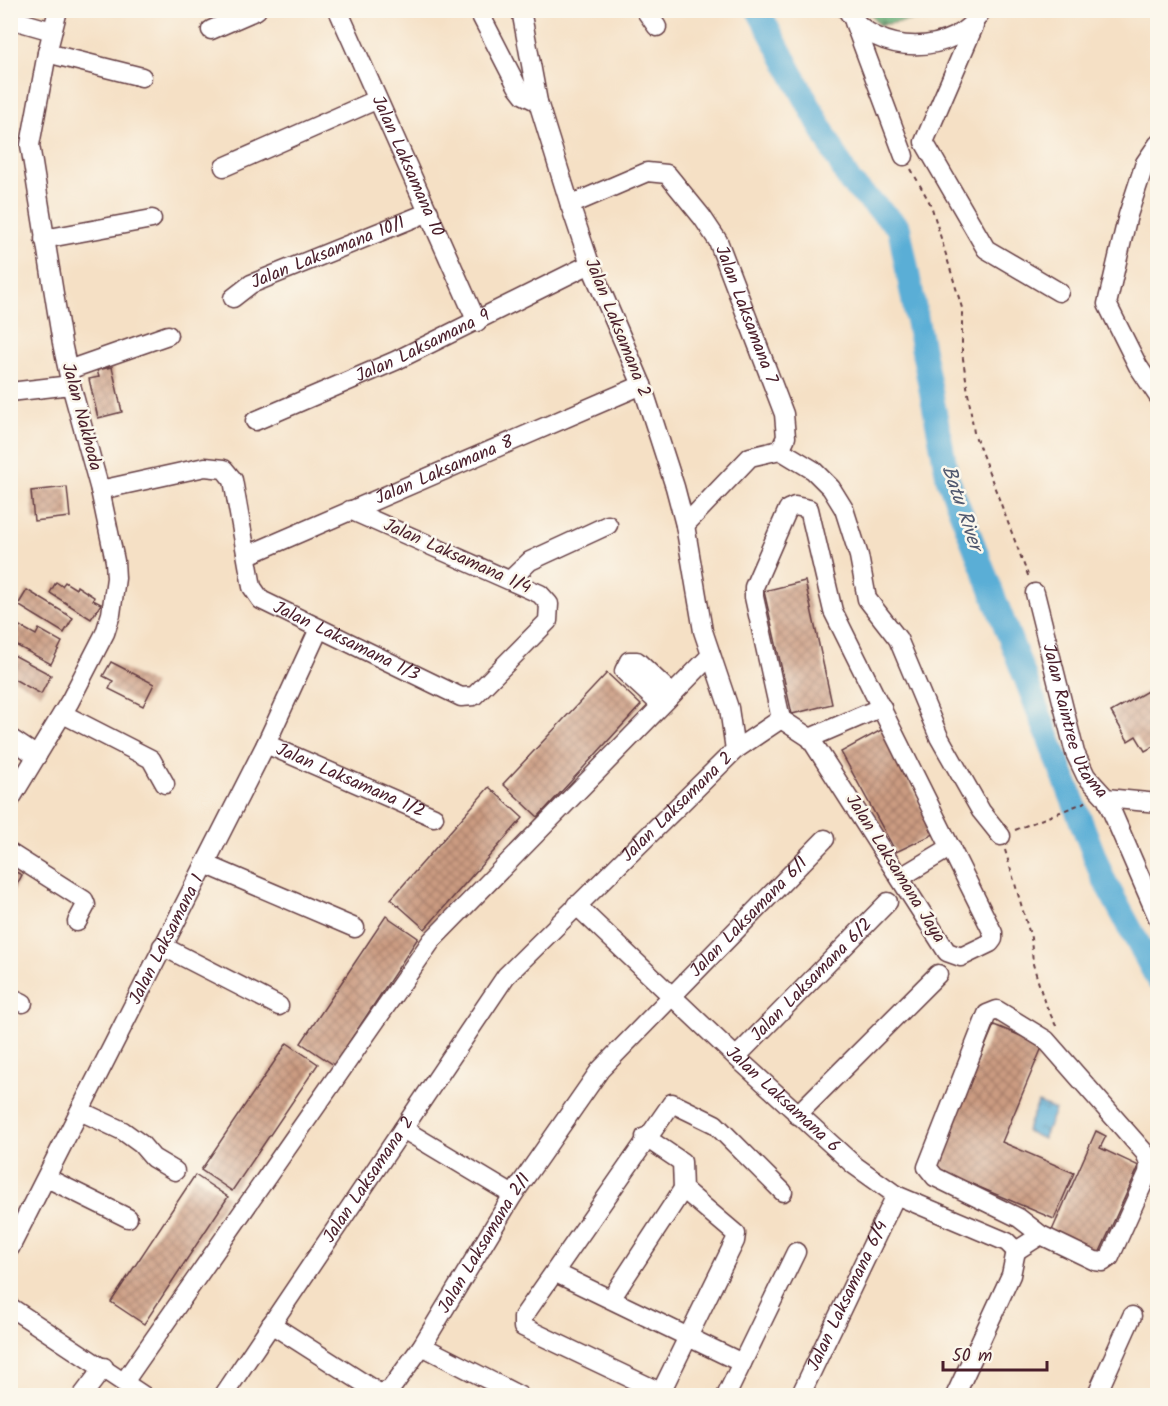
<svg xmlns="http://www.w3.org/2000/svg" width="1168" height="1406" viewBox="0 0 1168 1406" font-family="Kalam,sans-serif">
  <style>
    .forest { fill: url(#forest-firs); stroke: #56664f; stroke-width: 1.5 }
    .water { fill: url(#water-ripples); stroke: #526680; stroke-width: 1.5 }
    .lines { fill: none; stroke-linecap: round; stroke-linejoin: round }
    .river { stroke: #5aaed6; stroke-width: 24 }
    .building { fill: url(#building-cross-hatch) }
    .minor-casing { stroke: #643c42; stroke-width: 21 }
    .path { stroke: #643c42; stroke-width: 2; stroke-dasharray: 4.5 4.5; stroke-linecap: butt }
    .minor { stroke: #fff; stroke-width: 18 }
    .labels { text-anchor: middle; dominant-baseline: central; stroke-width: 5; stroke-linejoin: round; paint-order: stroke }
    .street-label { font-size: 18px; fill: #4a1f2b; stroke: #fbf7ec }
    .water-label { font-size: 20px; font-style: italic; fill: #50586f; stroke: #fbf7ec }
  </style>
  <defs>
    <pattern id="forest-firs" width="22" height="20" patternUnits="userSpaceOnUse" patternTransform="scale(1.5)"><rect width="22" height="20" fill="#62ac73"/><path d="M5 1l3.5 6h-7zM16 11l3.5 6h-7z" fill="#538b5f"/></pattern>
    <pattern id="water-ripples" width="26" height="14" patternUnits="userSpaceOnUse" patternTransform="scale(1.5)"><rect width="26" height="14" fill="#5aaed6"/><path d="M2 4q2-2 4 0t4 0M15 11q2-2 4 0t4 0" fill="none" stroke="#4c8dae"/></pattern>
    <pattern id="building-cross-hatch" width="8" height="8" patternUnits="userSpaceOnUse" patternTransform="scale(1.5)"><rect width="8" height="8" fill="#cb9b81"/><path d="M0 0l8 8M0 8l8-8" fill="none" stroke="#a77e6a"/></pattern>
  </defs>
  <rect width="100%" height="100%" fill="#fbf7ec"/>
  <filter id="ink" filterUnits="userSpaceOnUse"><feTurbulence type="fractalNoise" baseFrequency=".0167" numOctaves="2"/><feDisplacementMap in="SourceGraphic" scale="12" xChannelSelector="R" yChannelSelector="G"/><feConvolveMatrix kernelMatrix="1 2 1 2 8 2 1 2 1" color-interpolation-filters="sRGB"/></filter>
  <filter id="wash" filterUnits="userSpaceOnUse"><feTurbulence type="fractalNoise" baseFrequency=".008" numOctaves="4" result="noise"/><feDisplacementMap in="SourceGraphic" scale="24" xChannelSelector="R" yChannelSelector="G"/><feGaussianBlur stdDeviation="1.35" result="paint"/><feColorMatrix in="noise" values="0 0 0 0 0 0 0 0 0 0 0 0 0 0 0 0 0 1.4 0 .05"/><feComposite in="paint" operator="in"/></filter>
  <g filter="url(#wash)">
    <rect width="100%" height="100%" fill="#f5e0c5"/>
    <path class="forest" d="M869,11H966L965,13L879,25Z"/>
    <path class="water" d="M1038,1103L1055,1110L1043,1139L1026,1131Z"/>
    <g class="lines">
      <path class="river" d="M758,10L850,182L899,228L948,479L1103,878L1158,980"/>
    </g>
    <g id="blocks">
      <g class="building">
        <path d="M112,367L122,412L98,418L89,379L99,377L97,370Z"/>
        <path d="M67,487L70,517L34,521L31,491Z"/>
        <path d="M805,581L832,704L792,714L764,591Z"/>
        <path d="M56,582L62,586L65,582L76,589L77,586L94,597L93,600L101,604L91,619L50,593Z"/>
        <path d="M27,590L73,618L64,633L18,605Z"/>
        <path d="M14,623L36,635L39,629L62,642L51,664L10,642V630Z"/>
        <path d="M10,653L51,675L41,694L14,679L10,686Z"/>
        <path d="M111,662L154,684L143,706L109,689L113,681L103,676Z"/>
        <path d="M607,673L641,705L538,817L503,784Z"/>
        <path d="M1149,690L1158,705V744L1145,751L1136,736L1128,741L1111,712Z"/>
        <path d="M883,729L934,834L896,852L841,752Z"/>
        <path d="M489,787L523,818L425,929L391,899Z"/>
        <path d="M10,869L22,875L10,897Z"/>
        <path d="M386,916L418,938L334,1065L301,1043Z"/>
        <path d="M994,1025L1043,1045L1002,1142L1074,1173L1054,1219L934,1168Z"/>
        <path d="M287,1043L318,1064L232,1191L201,1170Z"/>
        <path d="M1096,1131L1106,1136L1100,1148L1139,1166L1098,1256L1050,1235Z"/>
        <path d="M195,1175L228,1197L144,1324L111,1302Z"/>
      </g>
    </g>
  </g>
  <g filter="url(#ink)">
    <use href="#blocks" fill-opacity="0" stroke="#643c42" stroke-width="1.5"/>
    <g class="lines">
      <g class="minor-casing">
        <g id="minor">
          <path id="s1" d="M338,10L477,322"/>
          <path d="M478,10L517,86L524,95L538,102"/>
          <path d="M645,10L657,27"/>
          <path d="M847,10C874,57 957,57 982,10"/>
          <path d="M10,19L52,31"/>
          <path d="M854,22L904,156"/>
          <path d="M974,26L924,142L986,249L1059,292"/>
          <path d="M211,30L257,10"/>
          <path d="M47,53L142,77"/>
          <path d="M1158,144L1145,163L1128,215L1107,304L1138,366L1158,396"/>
          <path d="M224,167L376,100"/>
          <path id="s2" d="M570,205L647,172L667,174L702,217L718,241L784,414L786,437L780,450L750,457L685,525"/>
          <path d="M44,239L152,219"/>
          <path id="s3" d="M233,298L251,284L429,212"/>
          <path d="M68,370L168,335"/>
          <path d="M10,392L71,385"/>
          <path id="s4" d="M255,421L395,361L590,264"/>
          <path d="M780,450L813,470L831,488L844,509L859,556L867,599L898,639L939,737L981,811L1001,836"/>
          <path id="s5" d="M100,490L205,467L224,469L233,480L252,587L261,600L461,697L474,696L548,621L549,604L540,594L350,510"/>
          <path d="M795,506L809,509L833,611L993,933V939L990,943L961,957L947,952L810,738L781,719L754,597V587L788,509Z"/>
          <path id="s6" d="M248,555L642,385"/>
          <path d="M510,580L530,561L608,525"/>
          <path id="s7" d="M1035,593L1075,753L1086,776L1106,798L1158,803"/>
          <path d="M661,705L624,671L629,661H637L672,694"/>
          <path d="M63,714L151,759L165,784"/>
          <path d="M10,738L37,756"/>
          <path d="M810,738L882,707"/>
          <path id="s8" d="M266,744L434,817"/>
          <path d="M735,750L781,719"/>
          <path d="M1106,798L1158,918"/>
          <path d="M10,800L70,701L105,633L111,614L116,578L115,561L100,490L71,385L62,343L30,145L47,53L58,10"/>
          <path d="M10,853L84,900L86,905L77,922"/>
          <path d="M205,864L355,928"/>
          <path d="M901,877L951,847"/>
          <path id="s9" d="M576,905L736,1057L854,1165L896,1195L1007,1242L1016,1251"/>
          <path d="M162,946L279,1006"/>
          <path d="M10,997L23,1003"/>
          <path id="s10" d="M736,1057L888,902"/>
          <path d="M80,1111L123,1131L141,1144L153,1158L175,1171"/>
          <path d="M797,1115L938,974"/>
          <path d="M403,1129L513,1195"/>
          <path d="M645,1137L682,1162L683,1189"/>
          <path d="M47,1178L128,1218"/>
          <path id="s11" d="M10,1248L266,744L319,629"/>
          <path d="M1016,1251L1041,1235L1095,1261L1103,1262L1110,1257L1148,1173L1149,1163L1145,1153L1046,1040L997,1010L987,1014L927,1167L935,1177L1019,1218L1041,1235"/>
          <path d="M556,1273L742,1363"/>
          <path d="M611,1299L683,1189L736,1234L735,1241L659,1396"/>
          <path d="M10,1307L144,1396"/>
          <path id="s12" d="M271,1324L379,1393L390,1390L422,1346L513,1195L600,1070L825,839"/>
          <path d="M422,1346L520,1396"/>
          <path d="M124,1382L432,940L711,655"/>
          <path d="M660,1392L523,1327V1317L672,1103L715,1124L783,1192"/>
          <path d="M82,1396L104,1367"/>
          <path id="s13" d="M223,1396L506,976L735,750L729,708L703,631L685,525L675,487L642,385L590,264L570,205L538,102L521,10"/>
          <path d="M726,1396L796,1252"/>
          <path id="s14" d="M800,1396L896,1195"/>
          <path d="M955,1396L1011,1275L1016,1251"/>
          <path d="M1096,1396L1132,1316"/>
        </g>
      </g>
      <g class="path">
        <path d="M911,169L931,205L962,308V352L974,433L1029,578"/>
        <path d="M1015,830L1088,801"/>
        <path d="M1005,850L1031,938L1033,964L1044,1001L1057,1028"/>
      </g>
      <use href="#minor" class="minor"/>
    </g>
  </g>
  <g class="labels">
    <g class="street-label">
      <text stroke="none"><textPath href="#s1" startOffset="171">Jalan Laksamana 10</textPath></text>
      <text stroke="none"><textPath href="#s3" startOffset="106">Jalan Laksamana 10/1</textPath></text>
      <text stroke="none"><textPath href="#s2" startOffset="267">Jalan Laksamana 7</textPath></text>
      <text transform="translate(617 328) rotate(68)">Jalan Laksamana 2</text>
      <text stroke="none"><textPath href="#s4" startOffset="184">Jalan Laksamana 9</textPath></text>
      <text transform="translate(81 417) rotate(75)">Jalan Nakhoda</text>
      <text stroke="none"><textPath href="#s6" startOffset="214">Jalan Laksamana 8</textPath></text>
      <text transform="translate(457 557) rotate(24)">Jalan Laksamana 1/4</text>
      <text stroke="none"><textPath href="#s5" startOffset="360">Jalan Laksamana 1/3</textPath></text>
      <text stroke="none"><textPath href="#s7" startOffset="135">Jalan Raintree Utama</textPath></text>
      <text stroke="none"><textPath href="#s8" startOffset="92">Jalan Laksamana 1/2</textPath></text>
      <text stroke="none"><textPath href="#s13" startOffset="747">Jalan Laksamana 2</textPath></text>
      <text transform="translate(895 869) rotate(58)">Jalan Laksamana Jaya</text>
      <text stroke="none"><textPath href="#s12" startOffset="736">Jalan Laksamana 6/1</textPath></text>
      <text stroke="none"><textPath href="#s11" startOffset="346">Jalan Laksamana 1</textPath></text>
      <text stroke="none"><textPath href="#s10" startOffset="108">Jalan Laksamana 6/2</textPath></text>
      <text stroke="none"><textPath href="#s9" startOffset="284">Jalan Laksamana 6</textPath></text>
      <text stroke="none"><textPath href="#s13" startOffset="261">Jalan Laksamana 2</textPath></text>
      <text stroke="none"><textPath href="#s12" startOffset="314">Jalan Laksamana 2/1</textPath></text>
      <text stroke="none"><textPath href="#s14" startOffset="111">Jalan Laksamana 6/4</textPath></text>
    </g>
    <g class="water-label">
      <text transform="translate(961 508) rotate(71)">Batu River</text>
    </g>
  </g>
  <rect width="1168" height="1406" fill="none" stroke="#fbf7ec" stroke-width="36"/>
  <path d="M943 1361v9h104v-9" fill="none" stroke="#4a1f2b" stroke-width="3"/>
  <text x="952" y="1361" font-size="18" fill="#4a1f2b" stroke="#fbf7ec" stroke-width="4.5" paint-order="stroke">50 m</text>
</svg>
